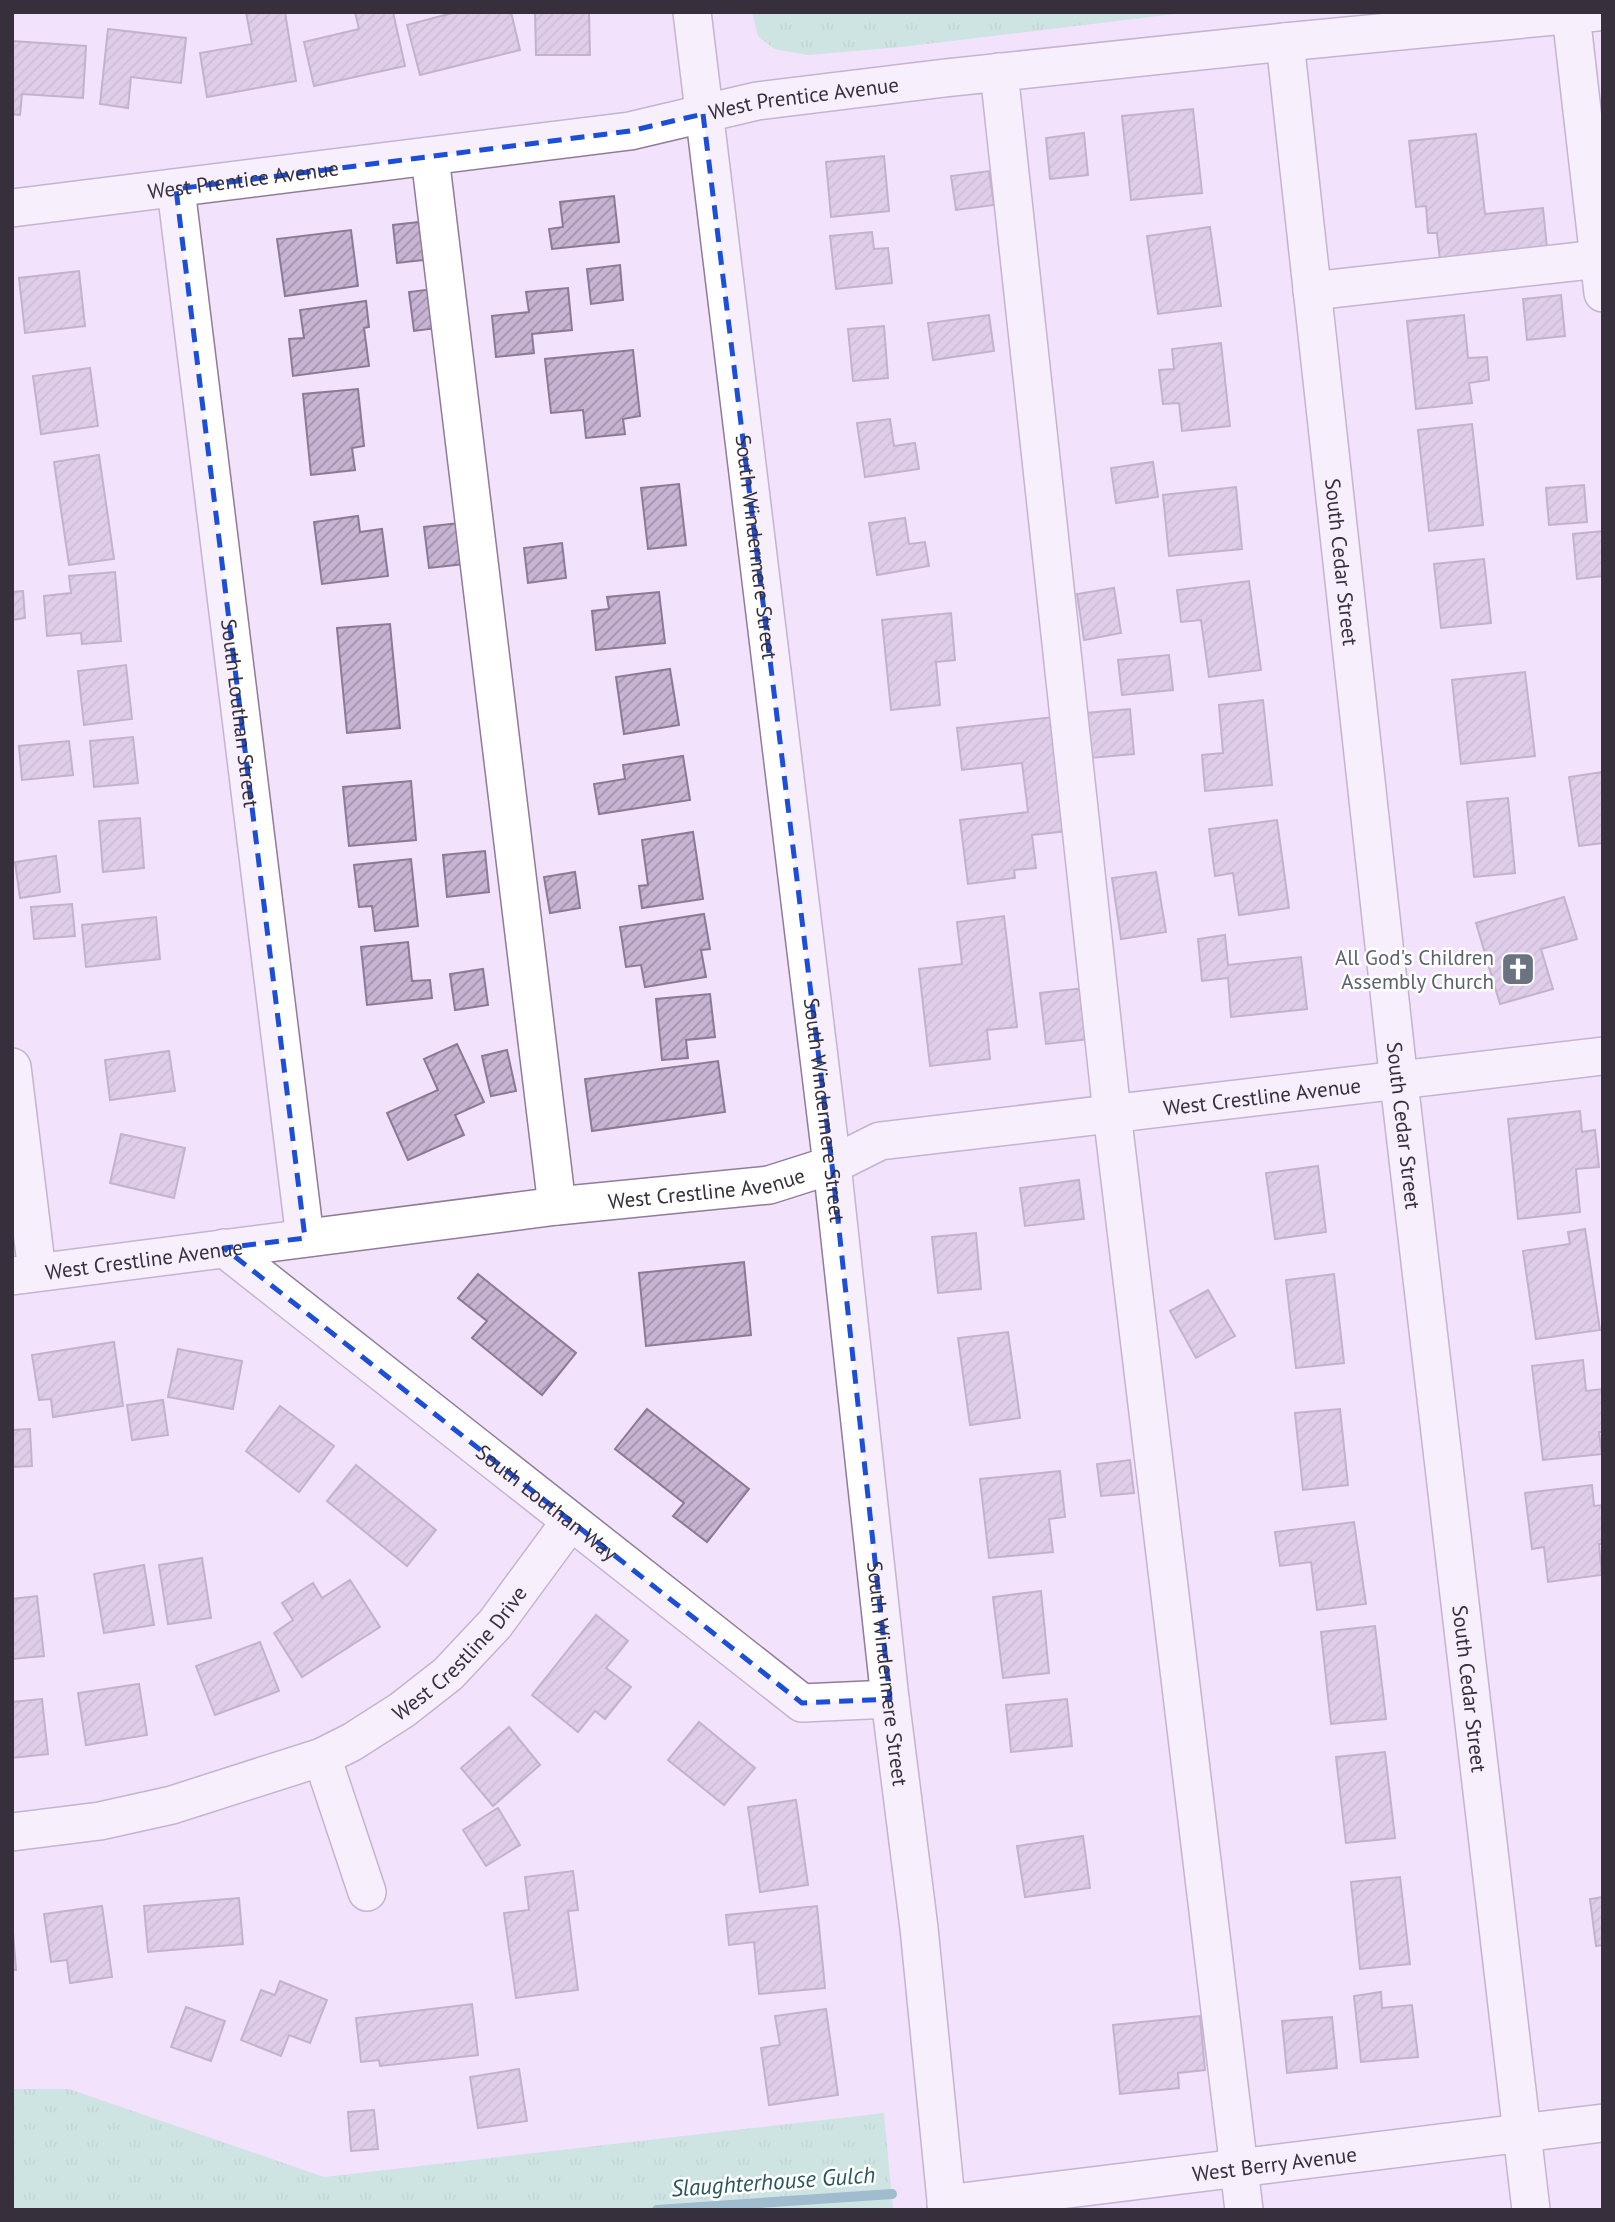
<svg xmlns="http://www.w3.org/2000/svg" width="1615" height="2222" viewBox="0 0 1615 2222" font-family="'PT Sans',sans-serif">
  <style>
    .grass { fill: url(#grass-tufts) }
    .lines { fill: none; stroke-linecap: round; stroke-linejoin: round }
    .stream { stroke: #3e8c99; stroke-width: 10 }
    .building { fill: url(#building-hatch); stroke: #8c7996; stroke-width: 2 }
    .minor-casing { stroke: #8f7c99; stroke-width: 40 }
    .minor { stroke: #fff; stroke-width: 37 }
    .marked { fill: none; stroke: #1d4ed8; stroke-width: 5; stroke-dasharray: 14 9; stroke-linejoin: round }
    .labels { text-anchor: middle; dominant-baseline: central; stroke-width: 5; stroke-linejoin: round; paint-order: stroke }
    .street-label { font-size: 21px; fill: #372f3b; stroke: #fff }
    .worship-label { font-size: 21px; fill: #5b616d; stroke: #fff; text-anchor: end }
    .water-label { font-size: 23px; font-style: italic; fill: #27575d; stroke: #fff }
  </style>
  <defs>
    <pattern id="grass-tufts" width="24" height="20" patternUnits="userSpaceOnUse" patternTransform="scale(1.75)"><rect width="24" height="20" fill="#a2e6c5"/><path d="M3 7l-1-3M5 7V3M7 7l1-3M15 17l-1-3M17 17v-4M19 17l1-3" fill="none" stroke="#8cc6aa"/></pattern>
    <pattern id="building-hatch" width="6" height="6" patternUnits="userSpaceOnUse" patternTransform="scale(1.75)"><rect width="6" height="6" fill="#c7b3d2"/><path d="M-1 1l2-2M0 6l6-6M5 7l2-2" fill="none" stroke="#a292ac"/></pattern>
  </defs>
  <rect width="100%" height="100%" fill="#f3e2fc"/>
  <g class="grass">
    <path d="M752,12H1192L901,47L808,55L774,49L758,36Z"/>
    <path d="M12,2089H69L324,2177L884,2113L893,2210H12Z"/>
  </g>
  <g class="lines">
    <path class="stream" d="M657,2210L892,2194"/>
  </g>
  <g class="building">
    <path d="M246,12H285L296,81L207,97L200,53L252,44Z"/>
    <path d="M355,12H393L405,66L314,86L304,42L359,29Z"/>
    <path d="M456,12H511L520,50L420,75L407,25Z"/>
    <path d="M535,12H589L590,55H536Z"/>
    <path d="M108,29L186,38L181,83L131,77L128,108L100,104Z"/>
    <path d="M12,41L86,46L83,98L22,94L20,115L12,114Z"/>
    <path d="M1193,109L1202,193L1131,200L1122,116Z"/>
    <path d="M1084,133L1088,175L1050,179L1046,138Z"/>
    <path d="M1476,134L1485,214L1543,208L1547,248L1440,260L1437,233H1428L1426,206L1416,207L1409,141Z"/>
    <path d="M884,156L889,211L831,217L826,162Z"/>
    <path d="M989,171L994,205L956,210L951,176Z"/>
    <path d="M614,196L619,242L552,249L549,229L563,227L560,202Z"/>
    <path d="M427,221L432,259L397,263L393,225Z"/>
    <path d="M1210,227L1221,306L1158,314L1147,236Z"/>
    <path d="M351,230L358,286L285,296L277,239Z"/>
    <path d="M872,232L874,249L888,248L892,283L836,289L830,236Z"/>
    <path d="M620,265L623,300L591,304L587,269Z"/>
    <path d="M79,271L85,326L25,333L19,278Z"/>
    <path d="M568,288L572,330L532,334L534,353L496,357L492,316L529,312L526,292Z"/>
    <path d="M433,289L438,328L414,331L409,292Z"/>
    <path d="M1561,295L1565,336L1527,340L1523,299Z"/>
    <path d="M366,301L369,327L364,328L369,366L293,376L289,339L304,338L300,310Z"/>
    <path d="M989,315L994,351L933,360L928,323Z"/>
    <path d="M1464,315L1468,358L1487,357L1489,380L1469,383L1472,403L1416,409L1407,321Z"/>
    <path d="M884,326L888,378L853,381L848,329Z"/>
    <path d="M1221,343L1230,426L1182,431L1179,403L1163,404L1159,370L1174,369L1172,349Z"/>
    <path d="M633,350L640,416L623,419L625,434L586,438L583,410L551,413L545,359Z"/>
    <path d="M90,368L98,426L41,434L33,376Z"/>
    <path d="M358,389L364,446L352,448L355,470L311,475L303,394Z"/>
    <path d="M890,419L894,446L915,443L919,469L865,477L857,423Z"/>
    <path d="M1472,424L1483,525L1429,531L1418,430Z"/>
    <path d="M99,455L114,559L69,565L54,462Z"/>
    <path d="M1153,462L1158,497L1116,503L1111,468Z"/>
    <path d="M679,484L686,545L648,549L641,488Z"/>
    <path d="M1584,485L1587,522L1549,525L1546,488Z"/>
    <path d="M1236,487L1242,549L1169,556L1163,495Z"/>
    <path d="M358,516L360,532L382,529L388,576L322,584L314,522Z"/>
    <path d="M905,518L909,544L925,542L929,566L877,575L869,523Z"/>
    <path d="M459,523L464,564L429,568L424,527Z"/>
    <path d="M1603,531V576L1577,579L1573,534Z"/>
    <path d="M562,543L566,578L528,583L524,548Z"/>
    <path d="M1484,559L1491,623L1441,628L1434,564Z"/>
    <path d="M115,572L121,641L82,644L81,633L47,636L44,596L71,593L69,576Z"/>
    <path d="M1249,581L1261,670L1209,677L1201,620L1181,622L1177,590Z"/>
    <path d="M1114,588L1121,633L1084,640L1077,594Z"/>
    <path d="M23,591L25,618L12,620V592Z"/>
    <path d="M659,592L665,643L596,650L592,611L609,609L607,597Z"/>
    <path d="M951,613L955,660L936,662L940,705L891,710L882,620Z"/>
    <path d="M390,624L400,728L347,733L337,628Z"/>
    <path d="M1169,655L1173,690L1122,695L1118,660Z"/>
    <path d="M126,665L132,719L84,725L78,671Z"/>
    <path d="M670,669L679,725L624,734L616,677Z"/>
    <path d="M1525,672L1535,756L1461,764L1452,680Z"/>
    <path d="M1263,700L1272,785L1205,791L1202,755L1223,753L1219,705Z"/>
    <path d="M1130,709L1134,754L1090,758L1086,713Z"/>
    <path d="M1054,717L1067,831L1032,835L1036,868L1014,870L1015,878L968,884L960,820L1028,812L1022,763L962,770L957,728Z"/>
    <path d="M133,737L138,783L94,787L90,741Z"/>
    <path d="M69,741L73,775L22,780L19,746Z"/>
    <path d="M683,756L690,800L599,814L594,784L625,779L623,765Z"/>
    <path d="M1603,772V843L1579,846L1569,777Z"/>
    <path d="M411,781L416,840L349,846L343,787Z"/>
    <path d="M1508,798L1515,873L1474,877L1467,802Z"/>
    <path d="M140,818L144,868L103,872L99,821Z"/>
    <path d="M1277,820L1289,908L1239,915L1233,873L1215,876L1209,829Z"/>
    <path d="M693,832L703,899L642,908L639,886L648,885L642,840Z"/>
    <path d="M485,851L489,892L447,897L443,855Z"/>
    <path d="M56,856L60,892L20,898L15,862Z"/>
    <path d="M411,859L418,926L375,931L372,906L359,907L354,865Z"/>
    <path d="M575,872L580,908L550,913L544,877Z"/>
    <path d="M1156,872L1166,932L1121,939L1112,878Z"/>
    <path d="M1564,897L1577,939L1541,949L1553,989L1500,1004L1476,923Z"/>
    <path d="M72,904L75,936L34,939L31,907Z"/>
    <path d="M704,914L710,949L701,950L706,977L645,987L641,965L626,967L620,927Z"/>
    <path d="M1004,916L1017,1027L987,1030L990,1059L930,1066L919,969L962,964L957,922Z"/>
    <path d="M156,917L160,959L86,967L82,925Z"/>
    <path d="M1225,935L1228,965L1301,957L1307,1009L1231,1017L1228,978L1202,981L1198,939Z"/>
    <path d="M408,942L412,981L430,980L432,998L367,1005L361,947Z"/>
    <path d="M483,969L488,1005L455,1010L450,974Z"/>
    <path d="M1084,988L1089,1039L1046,1044L1040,993Z"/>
    <path d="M710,994L715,1037L686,1040L688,1058L662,1060L656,999Z"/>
    <path d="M457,1044L484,1102L455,1115L464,1135L408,1160L387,1113L438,1090L424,1059Z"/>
    <path d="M507,1050L516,1091L491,1096L482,1056Z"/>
    <path d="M169,1051L175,1091L110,1100L105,1060Z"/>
    <path d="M718,1061L725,1112L592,1131L585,1079Z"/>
    <path d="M1580,1111L1582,1132L1595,1130L1599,1167L1576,1169L1580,1212L1518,1219L1508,1119Z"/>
    <path d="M121,1134L185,1148L174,1198L110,1183Z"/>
    <path d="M1318,1166L1326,1232L1275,1239L1266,1173Z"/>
    <path d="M1079,1180L1084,1219L1025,1226L1020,1188Z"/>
    <path d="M1585,1229L1600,1330L1536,1339L1523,1251L1570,1244L1568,1232Z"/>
    <path d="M976,1233L981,1289L938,1293L932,1237Z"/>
    <path d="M744,1262L751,1335L646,1346L639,1273Z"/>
    <path d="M478,1274L576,1353L542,1395L472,1338L487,1321L458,1298Z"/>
    <path d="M1334,1274L1344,1363L1296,1368L1286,1280Z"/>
    <path d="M1208,1290L1235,1336L1196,1358L1170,1311Z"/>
    <path d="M1008,1332L1020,1418L970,1425L958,1338Z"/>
    <path d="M114,1342L123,1406L53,1417L51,1399L39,1400L32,1355Z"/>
    <path d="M178,1349L242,1361L233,1409L168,1397Z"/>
    <path d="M1583,1360L1586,1391L1603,1389V1432H1599L1602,1454L1543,1460L1532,1366Z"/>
    <path d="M163,1400L168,1435L132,1440L127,1405Z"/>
    <path d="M280,1406L334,1446L299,1492L246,1451Z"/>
    <path d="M647,1409L749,1489L707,1542L673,1516L684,1503L615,1449Z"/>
    <path d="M1340,1409L1348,1485L1303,1490L1295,1413Z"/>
    <path d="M30,1429L32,1466L12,1467V1430Z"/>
    <path d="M1130,1460L1134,1493L1101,1496L1097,1464Z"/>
    <path d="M356,1465L436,1530L407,1566L327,1501Z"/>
    <path d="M1060,1471L1065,1517L1049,1519L1053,1552L989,1558L980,1479Z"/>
    <path d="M1592,1485L1594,1506L1603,1505V1544H1599L1602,1575L1548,1582L1544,1547L1532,1549L1525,1493Z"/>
    <path d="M1354,1522L1366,1604L1317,1610L1311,1562L1280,1566L1275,1532Z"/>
    <path d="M202,1558L211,1618L168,1624L159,1565Z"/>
    <path d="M144,1565L154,1625L104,1633L94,1574Z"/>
    <path d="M350,1580L380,1627L302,1677L274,1633L293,1620L282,1603L313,1583L322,1598Z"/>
    <path d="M1041,1591L1049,1673L1003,1678L993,1597Z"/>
    <path d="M37,1596L44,1656L12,1659V1599Z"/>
    <path d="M596,1615L628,1641L606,1668L631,1687L605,1719L595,1711L578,1732L532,1695Z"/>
    <path d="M1375,1626L1386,1719L1331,1724L1321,1632Z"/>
    <path d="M260,1642L279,1691L215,1715L196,1666Z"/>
    <path d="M139,1684L147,1735L86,1745L78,1693Z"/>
    <path d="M42,1699L48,1754L12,1758V1702Z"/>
    <path d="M1067,1699L1072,1746L1011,1752L1006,1705Z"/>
    <path d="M699,1722L755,1768L724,1805L668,1760Z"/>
    <path d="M509,1727L540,1765L493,1806L461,1768Z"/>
    <path d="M1385,1752L1395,1838L1346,1843L1336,1757Z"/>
    <path d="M796,1800L808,1885L760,1892L748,1807Z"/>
    <path d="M498,1808L520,1845L486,1866L463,1830Z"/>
    <path d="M1083,1836L1090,1888L1025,1897L1017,1846Z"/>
    <path d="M573,1871L578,1910L568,1911L578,1990L516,1998L504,1913L529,1910L525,1877Z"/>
    <path d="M1400,1877L1410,1964L1360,1969L1351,1882Z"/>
    <path d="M1603,1897V1945L1596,1946L1590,1899Z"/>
    <path d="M239,1898L243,1944L148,1952L144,1906Z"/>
    <path d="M102,1906L112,1977L70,1983L67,1960L51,1962L44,1914Z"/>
    <path d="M817,1906L825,1988L759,1994L754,1942L729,1945L726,1915Z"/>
    <path d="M12,1920L16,1970H12Z"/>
    <path d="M280,1981L327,2000L310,2043L289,2035L281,2056L241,2040L261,1990L275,1995Z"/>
    <path d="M1381,1992L1382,2008L1412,2005L1418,2057L1361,2062L1354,1996Z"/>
    <path d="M472,2004L478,2055L380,2066L379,2060L361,2062L356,2018Z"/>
    <path d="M186,2007L225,2021L211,2061L171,2047Z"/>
    <path d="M826,2009L838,2095L769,2105L761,2048L780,2045L775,2016Z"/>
    <path d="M1200,2016L1205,2070L1178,2073L1179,2088L1120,2094L1113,2025Z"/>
    <path d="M1332,2017L1337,2068L1287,2073L1282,2021Z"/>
    <path d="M519,2069L527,2121L478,2128L470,2077Z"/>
    <path d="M374,2110L378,2149L351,2151L348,2112Z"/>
  </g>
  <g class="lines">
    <g class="minor-casing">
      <g id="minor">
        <path id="s1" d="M692,12L832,1165L890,1699L919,1928L947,2210"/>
        <path d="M1571,15L1603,293"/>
        <path id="s2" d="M1285,42L1399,1082L1531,2210"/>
        <path d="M999,72L1112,1113L1244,2210"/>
        <path d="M430,157L557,1206"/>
        <path id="s3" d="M176,189L305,1238"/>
        <path id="s4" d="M12,208L630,131L757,101L945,78L1285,42L1597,12"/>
        <path d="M1312,291L1599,259"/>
        <path d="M12,1067L37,1272"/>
        <path id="s5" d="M224,1248L802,1703L890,1699"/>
        <path id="s6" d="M12,1276L557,1206L769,1185L832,1165L880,1141L1603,1056"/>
        <path d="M322,1757L367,1892"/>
        <path id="s7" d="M12,1832L100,1821L172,1805L322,1757L352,1742L402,1710L448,1674L495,1624L570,1522"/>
        <path id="s8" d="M946,2204L1603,2123"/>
      </g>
    </g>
    <use href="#minor" class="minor"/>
  </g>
  <path d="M0 0H1615V2222H0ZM703,114L832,1165L890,1699L802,1703L224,1248L305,1238L176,189L630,131Z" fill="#f3e2fc" fill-opacity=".55" fill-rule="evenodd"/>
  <path class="marked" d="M703,114L832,1165L890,1699L802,1703L224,1248L305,1238L176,189L630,131Z"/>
  <defs>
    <g id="church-square" transform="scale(1.75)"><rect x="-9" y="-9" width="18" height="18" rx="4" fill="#6b7280" stroke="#fff"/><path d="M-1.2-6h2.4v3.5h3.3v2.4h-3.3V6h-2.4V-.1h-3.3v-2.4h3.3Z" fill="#fff"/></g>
  </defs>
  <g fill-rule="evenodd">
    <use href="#church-square" x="1518" y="969"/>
  </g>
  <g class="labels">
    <g class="street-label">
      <text stroke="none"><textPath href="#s4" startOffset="800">West Prentice Avenue</textPath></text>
      <text stroke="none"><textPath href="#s4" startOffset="233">West Prentice Avenue</textPath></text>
      <text stroke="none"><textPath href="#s1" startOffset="539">South Windermere Street</textPath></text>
      <text stroke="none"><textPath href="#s2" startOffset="523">South Cedar Street</textPath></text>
      <text stroke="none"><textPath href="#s3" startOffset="528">South Louthan Street</textPath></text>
      <text stroke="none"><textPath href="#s6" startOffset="1267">West Crestline Avenue</textPath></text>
      <text stroke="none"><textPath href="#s1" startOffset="1106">South Windermere Street</textPath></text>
      <text stroke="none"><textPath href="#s2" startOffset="1090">South Cedar Street</textPath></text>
      <text stroke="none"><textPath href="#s6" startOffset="700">West Crestline Avenue</textPath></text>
      <text stroke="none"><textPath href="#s6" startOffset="133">West Crestline Avenue</textPath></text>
      <text stroke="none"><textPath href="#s5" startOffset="411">South Louthan Way</textPath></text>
      <text stroke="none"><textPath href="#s7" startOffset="494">West Crestline Drive</textPath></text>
      <text stroke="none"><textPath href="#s1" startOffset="1673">South Windermere Street</textPath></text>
      <text stroke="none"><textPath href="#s2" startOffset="1657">South Cedar Street</textPath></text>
      <text stroke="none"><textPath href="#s8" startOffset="331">West Berry Avenue</textPath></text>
    </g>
    <g class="worship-label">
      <text x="1494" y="957">All God's Children<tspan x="1494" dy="24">Assembly Church</tspan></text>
    </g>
    <g class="water-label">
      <text transform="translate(773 2181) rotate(-4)">Slaughterhouse Gulch</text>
    </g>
  </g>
  <rect width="1615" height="2222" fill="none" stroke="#372f3b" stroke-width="28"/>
</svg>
